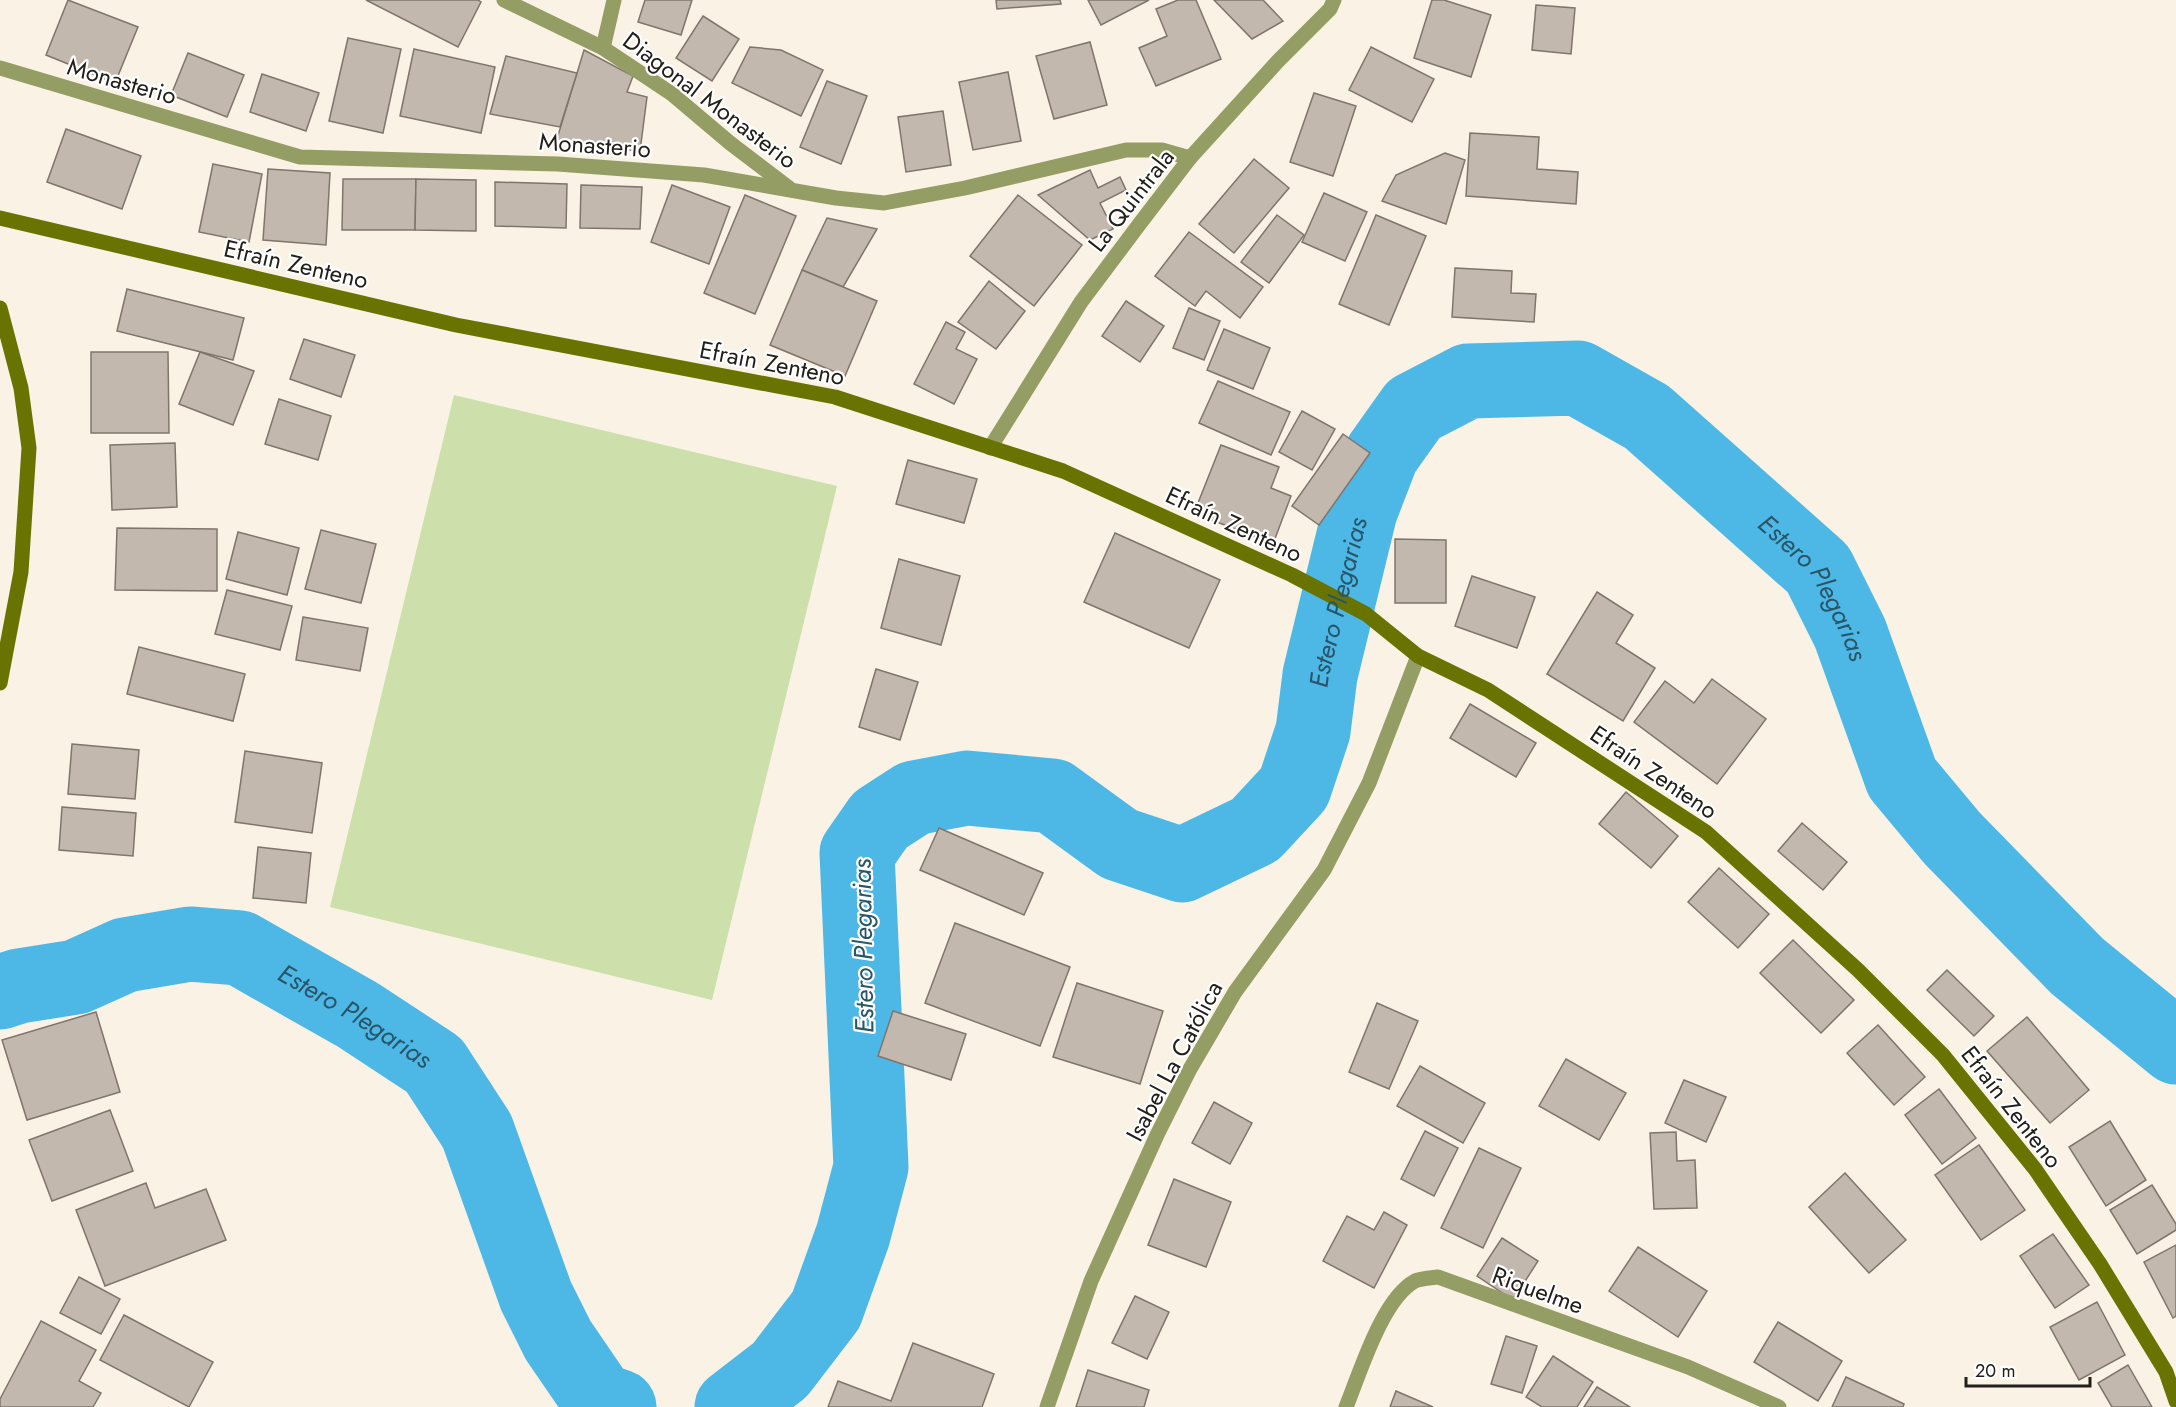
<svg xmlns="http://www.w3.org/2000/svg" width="2176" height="1407" viewBox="0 0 2176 1407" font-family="Jost,sans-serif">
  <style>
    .green { fill: #cddfaa }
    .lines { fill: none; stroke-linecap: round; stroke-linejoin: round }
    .river { stroke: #4db8e6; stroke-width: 75 }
    .building { fill: #c3b8ae; stroke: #7f756c; stroke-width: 1.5 }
    .street { stroke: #949d63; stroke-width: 15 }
    .secondary { stroke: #687300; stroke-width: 15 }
    .labels { text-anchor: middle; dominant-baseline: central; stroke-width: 4.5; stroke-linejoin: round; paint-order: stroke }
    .street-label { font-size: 24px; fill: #23201b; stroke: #fff }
    .water-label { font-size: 26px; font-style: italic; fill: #295569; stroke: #fff }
  </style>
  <rect width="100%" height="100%" fill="#faf2e5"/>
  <path class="green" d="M454,395L837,486L712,1000L330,907Z"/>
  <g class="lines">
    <g class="river">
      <path id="s1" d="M0,992L19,986L76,977L125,955L190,944L240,948L358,1015L434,1065L477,1131L536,1296L558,1340L599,1400L619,1407"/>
      <path id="s2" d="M732,1407L780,1370L826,1310L853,1235L871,1167L857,853L880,820L914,798L967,788L1053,796L1119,844L1182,865L1255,830L1294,788L1313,731L1320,675L1360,511L1382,454L1414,409L1468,381L1578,378L1647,417L1818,569L1850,633L1902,778L1952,838L2077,966L2176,1047"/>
    </g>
  </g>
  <g class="building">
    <path d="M68,0L138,27L115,83L46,55Z"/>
    <path d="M366,0H478L481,2L458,47Z"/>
    <path d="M645,0H692L681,35L638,22Z"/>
    <path d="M996,0H1060L1061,4L997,9Z"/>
    <path d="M1088,0H1149L1101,25Z"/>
    <path d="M1178,0H1196L1221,59L1156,86L1139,48L1167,36L1156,9Z"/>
    <path d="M1214,0H1263L1283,21L1252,39Z"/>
    <path d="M1432,0H1444L1491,15L1471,77L1414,58Z"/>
    <path d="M1536,5L1575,8L1571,54L1532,50Z"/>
    <path d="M703,16L739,39L712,81L676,58Z"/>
    <path d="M348,38L401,49L383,133L329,121Z"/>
    <path d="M1090,42L1107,105L1054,119L1036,56Z"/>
    <path d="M750,47L781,50L823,70L801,116L732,83Z"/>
    <path d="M1371,47L1434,79L1412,122L1349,90Z"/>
    <path d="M414,49L495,67L481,133L400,116Z"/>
    <path d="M584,50L633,76L627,92L647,97L640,151L556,142Z"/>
    <path d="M188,53L244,75L227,117L171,95Z"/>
    <path d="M506,56L577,73L560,127L490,114Z"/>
    <path d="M1008,72L1021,141L973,150L959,82Z"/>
    <path d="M262,74L319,93L306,131L250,112Z"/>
    <path d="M827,81L867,96L841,164L800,147Z"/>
    <path d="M1314,93L1356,106L1333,176L1290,162Z"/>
    <path d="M943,111L951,165L906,172L898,117Z"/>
    <path d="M66,129L141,156L122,209L47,182Z"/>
    <path d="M1470,133L1539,137L1537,169L1578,172L1576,204L1466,196Z"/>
    <path d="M1445,153L1465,160L1446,224L1382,201L1396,175Z"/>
    <path d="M1254,159L1289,188L1234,253L1199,224Z"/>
    <path d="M213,164L262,174L249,242L199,232Z"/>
    <path d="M268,169L330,173L326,245L263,240Z"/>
    <path d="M1090,170L1098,188L1120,177L1126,190L1100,203L1113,229L1090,240L1038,195Z"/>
    <path d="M343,179H416L415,230H342Z"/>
    <path d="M416,179L476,180V231L415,230Z"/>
    <path d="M495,182L567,184L566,228L495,226Z"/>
    <path d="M581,185L642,187L640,229L580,228Z"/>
    <path d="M672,185L730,207L709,264L651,242Z"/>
    <path d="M1324,193L1367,212L1345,261L1302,242Z"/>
    <path d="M745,195L796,216L755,314L704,293Z"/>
    <path d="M1018,195L1082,245L1034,306L970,256Z"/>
    <path d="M1277,215L1304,235L1269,283L1241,262Z"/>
    <path d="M1376,215L1426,236L1389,325L1339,304Z"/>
    <path d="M827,218L877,229L843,287L802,270Z"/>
    <path d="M1189,232L1263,287L1240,318L1206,291L1195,306L1155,276Z"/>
    <path d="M1455,268L1512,271L1511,293L1536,294L1534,322L1452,317Z"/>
    <path d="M802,270L877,301L845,376L770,345Z"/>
    <path d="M989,281L1025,311L996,349L958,322Z"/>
    <path d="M127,289L244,318L233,360L117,331Z"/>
    <path d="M1126,301L1164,326L1140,362L1102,336Z"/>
    <path d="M1189,308L1220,321L1204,360L1173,348Z"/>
    <path d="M946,322L965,332L956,349L977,359L954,404L914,384Z"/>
    <path d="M1224,329L1270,348L1253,389L1207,370Z"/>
    <path d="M304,339L355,355L341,397L290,379Z"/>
    <path d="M91,352H168L169,433H91Z"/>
    <path d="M200,352L254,371L233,425L179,404Z"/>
    <path d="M1218,381L1290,412L1271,455L1199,423Z"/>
    <path d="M279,399L331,416L318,460L265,444Z"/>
    <path d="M1302,411L1335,429L1312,470L1279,452Z"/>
    <path d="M1343,434L1370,453L1319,525L1292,506Z"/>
    <path d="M175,443L177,507L112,510L110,445Z"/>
    <path d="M1221,445L1279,467L1271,488L1291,496L1273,544L1194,513Z"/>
    <path d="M908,460L977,479L964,523L896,504Z"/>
    <path d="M117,528L217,529V591L115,590Z"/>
    <path d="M321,530L376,544L361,603L305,589Z"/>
    <path d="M238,532L299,548L287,595L226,579Z"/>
    <path d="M1115,533L1220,580L1189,648L1084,602Z"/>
    <path d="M1395,539L1446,540V603H1395Z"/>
    <path d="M899,559L960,576L941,645L881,628Z"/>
    <path d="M1472,576L1535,597L1517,648L1455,626Z"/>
    <path d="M227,590L292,606L280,650L215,634Z"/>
    <path d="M1597,592L1633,615L1616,643L1655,668L1623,721L1547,674Z"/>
    <path d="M303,617L368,628L360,671L296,660Z"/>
    <path d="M139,647L245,674L233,721L127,694Z"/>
    <path d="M876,669L918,682L900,740L859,727Z"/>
    <path d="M1712,679L1766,719L1717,784L1634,722L1665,681L1694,703Z"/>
    <path d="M1470,704L1536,743L1516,777L1450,738Z"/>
    <path d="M72,744L139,750L135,799L68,794Z"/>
    <path d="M245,751L322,763L312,833L235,822Z"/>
    <path d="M1626,792L1678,836L1651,868L1599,824Z"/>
    <path d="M62,807L136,813L133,856L59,850Z"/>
    <path d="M1802,823L1847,862L1823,890L1778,851Z"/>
    <path d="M939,828L1043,873L1024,915L920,870Z"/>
    <path d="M258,847L311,853L306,903L253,898Z"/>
    <path d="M1719,868L1769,914L1738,948L1688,902Z"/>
    <path d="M955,923L1070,967L1040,1046L925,1003Z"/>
    <path d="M1793,940L1854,1000L1821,1033L1760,973Z"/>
    <path d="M1947,970L1994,1016L1974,1036L1927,990Z"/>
    <path d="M1077,983L1163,1011L1140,1084L1053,1057Z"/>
    <path d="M1377,1003L1418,1021L1389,1089L1349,1072Z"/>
    <path d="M893,1011L966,1034L951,1080L878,1056Z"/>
    <path d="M96,1012L120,1092L27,1120L2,1040Z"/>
    <path d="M2027,1017L2089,1090L2050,1123L1987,1051Z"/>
    <path d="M1878,1025L1925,1077L1894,1105L1847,1053Z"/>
    <path d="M1566,1059L1626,1093L1599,1140L1539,1106Z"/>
    <path d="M1420,1066L1485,1103L1463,1143L1397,1106Z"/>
    <path d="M1684,1080L1726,1097L1706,1142L1665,1123Z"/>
    <path d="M1939,1089L1976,1138L1942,1164L1905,1115Z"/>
    <path d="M1214,1102L1252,1123L1230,1164L1192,1143Z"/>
    <path d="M110,1110L133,1171L52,1201L29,1140Z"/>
    <path d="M2110,1121L2146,1180L2106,1206L2069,1147Z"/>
    <path d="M1425,1131L1458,1148L1434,1196L1401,1179Z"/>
    <path d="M1676,1132L1677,1161L1695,1160L1697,1208L1654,1209L1650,1133Z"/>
    <path d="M1979,1145L2025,1210L1981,1240L1935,1175Z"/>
    <path d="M1479,1148L1521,1168L1483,1248L1441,1228Z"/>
    <path d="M1845,1173L1906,1240L1869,1273L1809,1207Z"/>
    <path d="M1174,1179L1231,1202L1206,1267L1148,1245Z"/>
    <path d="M146,1183L155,1208L206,1189L226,1240L105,1286L76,1210Z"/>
    <path d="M2152,1185L2176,1224V1230L2137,1254L2110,1210Z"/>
    <path d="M1384,1212L1407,1225L1374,1288L1323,1261L1347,1216L1374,1230Z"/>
    <path d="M2053,1234L2089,1285L2055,1308L2020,1256Z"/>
    <path d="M1502,1238L1538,1261L1513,1300L1477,1276Z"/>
    <path d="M2176,1245V1316L2173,1318L2144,1262Z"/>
    <path d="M1638,1247L1707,1291L1678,1337L1609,1291Z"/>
    <path d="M79,1277L120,1299L101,1334L60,1313Z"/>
    <path d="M1135,1296L1169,1312L1147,1359L1112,1343Z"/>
    <path d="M2097,1302L2125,1355L2079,1380L2050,1327Z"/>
    <path d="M124,1315L213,1362L189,1407L100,1360Z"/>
    <path d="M41,1321L96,1350L79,1381L101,1393L93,1407H0V1399Z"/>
    <path d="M1778,1322L1842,1361L1818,1401L1754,1362Z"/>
    <path d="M1506,1336L1537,1346L1522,1393L1491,1384Z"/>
    <path d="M913,1343L994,1374L982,1407H828L838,1381L891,1401Z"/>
    <path d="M1553,1356L1593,1382L1577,1407H1542L1526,1397Z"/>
    <path d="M2128,1365L2152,1407H2112L2098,1383Z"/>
    <path d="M1088,1370L1149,1390L1144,1407H1076Z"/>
    <path d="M1846,1377L1904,1404L1903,1407H1832Z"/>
    <path d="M1597,1387L1630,1407H1584Z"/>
    <path d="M1396,1391L1433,1407H1390Z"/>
  </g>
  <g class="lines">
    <g class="street">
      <path d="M504,0L603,48L672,94L730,143L789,188"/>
      <path d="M603,48L614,0"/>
      <path d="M0,68L300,157L558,164L704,175L836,198L884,203L965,188L1126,150H1162L1190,158"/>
      <path d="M990,448L1081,302L1138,226L1190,158L1278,61L1330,9L1334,0"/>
      <path d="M1047,1407L1091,1281L1157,1135L1190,1069L1235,992L1324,870L1369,783L1418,656"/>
      <path d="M1346,1407C1360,1373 1382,1299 1415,1281C1421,1278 1431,1278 1438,1277L1688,1367L1779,1407"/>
    </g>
    <g class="secondary">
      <path d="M0,218L456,325L835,397L1063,471L1292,575L1366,614L1418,656L1488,690L1706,832L1858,970L1943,1055L2035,1169L2100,1264L2166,1372L2176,1401"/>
      <path d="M0,308L21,388L29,448L21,572L0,683"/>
    </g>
  </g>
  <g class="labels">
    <g class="street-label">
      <text transform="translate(122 81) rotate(16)">Monasterio</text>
      <text transform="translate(710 100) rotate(37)">Diagonal Monasterio</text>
      <text transform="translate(595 145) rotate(4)">Monasterio</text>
      <text transform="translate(1131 200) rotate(-52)">La Quintrala</text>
      <text transform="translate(296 264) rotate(13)">Efraín Zenteno</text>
      <text transform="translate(772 363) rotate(11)">Efraín Zenteno</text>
      <text transform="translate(1234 524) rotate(25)">Efraín Zenteno</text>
      <text transform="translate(1654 772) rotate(34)">Efraín Zenteno</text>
      <text transform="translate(1174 1061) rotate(-62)">Isabel La Católica</text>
      <text transform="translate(2012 1107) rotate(52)">Efraín Zenteno</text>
      <text transform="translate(1538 1290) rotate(20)">Riquelme</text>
    </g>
    <g class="water-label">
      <text stroke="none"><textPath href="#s2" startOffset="2001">Estero Plegarias</textPath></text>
      <text stroke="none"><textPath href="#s2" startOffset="1299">Estero Plegarias</textPath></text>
      <text transform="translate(863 946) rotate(-91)">Estero Plegarias</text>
      <text stroke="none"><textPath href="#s1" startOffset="381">Estero Plegarias</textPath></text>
    </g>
  </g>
  <path d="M1966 1377v9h124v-9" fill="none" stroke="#23201b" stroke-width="3"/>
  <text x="1975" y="1377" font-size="18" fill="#23201b" stroke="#ffffff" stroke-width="4.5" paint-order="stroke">20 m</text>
</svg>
